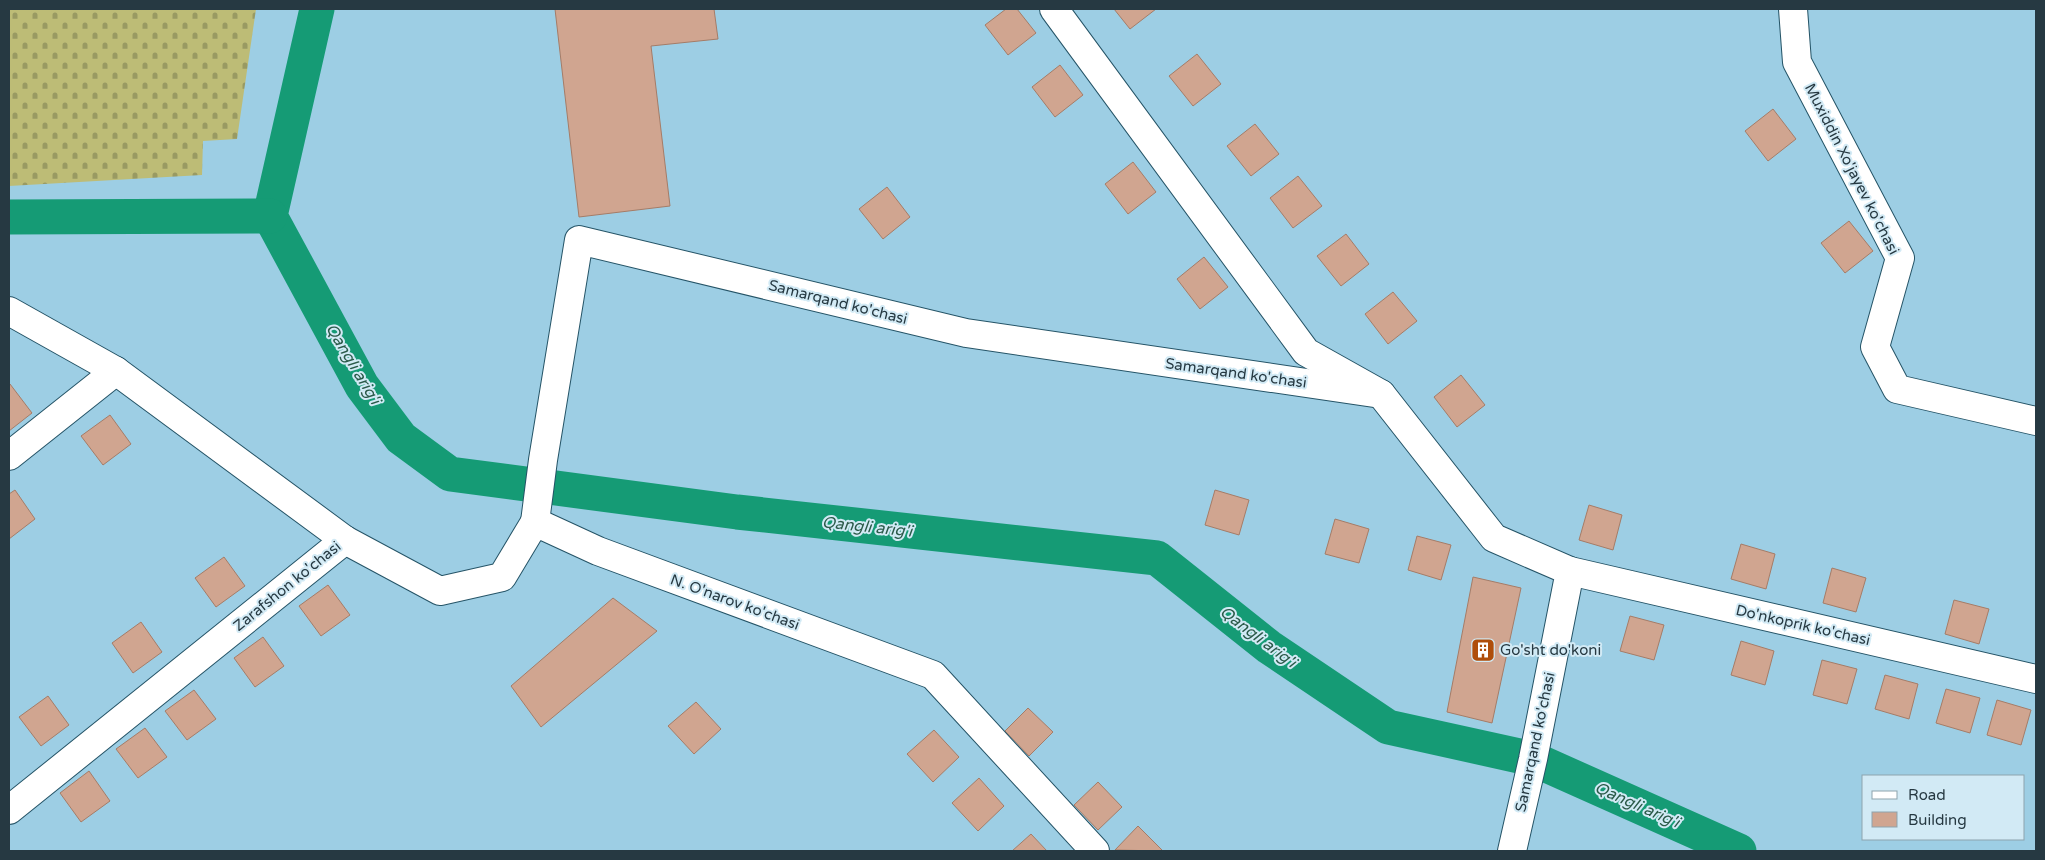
<svg xmlns="http://www.w3.org/2000/svg" width="2045" height="860" viewBox="0 0 2045 860" font-family="'Varela Round',sans-serif">
  <style>
    .cemetery { fill: url(#cemetery-stones) }
    .lines { fill: none; stroke-linecap: round; stroke-linejoin: round }
    .canal { stroke: #159b75; stroke-width: 35 }
    .building { fill: #d0a590; stroke: #a57c67 }
    .minor-casing { stroke: #255467; stroke-width: 30 }
    .minor { stroke: #fff; stroke-width: 28 }
    .labels { text-anchor: middle; dominant-baseline: central; stroke-width: 4; stroke-linejoin: round; paint-order: stroke }
    .street-label { font-size: 15px; fill: #263942; stroke: #d2eaf5 }
    .poi-label { font-size: 15px; fill: #263942; stroke: #d2eaf5; text-anchor: start }
    .water-label { font-size: 16px; font-style: italic; fill: #2b5a49; stroke: #d2eaf5 }
  </style>
  <defs>
    <pattern id="cemetery-stones" width="16" height="16" patternUnits="userSpaceOnUse" patternTransform="scale(1.25)"><rect width="16" height="16" fill="#bdbc76"/><path d="M2 7V4a2 2 0 0 1 4 0v3zM10 15v-3a2 2 0 0 1 4 0v3z" fill="#999a62"/></pattern>
  </defs>
  <rect width="100%" height="100%" fill="#9dcee4"/>
  <path class="cemetery" d="M9,9H256L237,139L203,141L202,175L9,186Z"/>
  <g class="lines">
    <g class="canal">
      <path d="M317,9L270,216L362,386L401,438L450,474L737,512L1157,558L1269,647L1388,727L1533,759L1739,851"/>
      <path d="M9,217L270,216"/>
    </g>
  </g>
  <g class="building">
    <path d="M555,9H714L718,39L651,46L670,206L579,217Z"/>
    <path d="M1006,9H1017L1036,33L1008,55L985,25Z"/>
    <path d="M1114,9H1156L1130,29Z"/>
    <path d="M1197,54L1221,84L1193,106L1169,76Z"/>
    <path d="M1060,65L1083,95L1055,117L1032,87Z"/>
    <path d="M1773,109L1796,139L1768,161L1745,131Z"/>
    <path d="M1255,124L1279,154L1251,176L1227,146Z"/>
    <path d="M1133,162L1156,192L1128,214L1105,184Z"/>
    <path d="M1298,176L1322,206L1293,228L1270,198Z"/>
    <path d="M887,187L910,217L883,239L859,209Z"/>
    <path d="M1849,221L1873,251L1845,273L1821,243Z"/>
    <path d="M1346,234L1369,264L1341,286L1317,256Z"/>
    <path d="M1204,257L1228,287L1200,309L1177,279Z"/>
    <path d="M1393,292L1417,321L1388,344L1365,314Z"/>
    <path d="M1461,375L1485,405L1457,427L1434,397Z"/>
    <path d="M10,384L32,413L9,431V385Z"/>
    <path d="M110,415L131,444L103,465L81,436Z"/>
    <path d="M15,490L35,519L9,539V494Z"/>
    <path d="M1215,490L1249,500L1239,535L1205,525Z"/>
    <path d="M1589,505L1622,515L1613,550L1579,540Z"/>
    <path d="M1335,519L1369,529L1359,563L1325,554Z"/>
    <path d="M1417,536L1451,545L1441,580L1408,570Z"/>
    <path d="M1741,544L1775,554L1766,589L1731,579Z"/>
    <path d="M224,557L245,586L216,607L195,578Z"/>
    <path d="M1832,568L1866,578L1856,612L1823,603Z"/>
    <path d="M1473,577L1521,588L1492,723L1447,712Z"/>
    <path d="M328,585L350,615L321,636L299,606Z"/>
    <path d="M613,598L657,631L541,727L511,686Z"/>
    <path d="M1954,600L1989,609L1979,644L1945,634Z"/>
    <path d="M1630,616L1664,625L1654,660L1620,651Z"/>
    <path d="M141,622L162,652L133,673L112,643Z"/>
    <path d="M263,637L284,666L255,687L234,658Z"/>
    <path d="M1741,641L1774,651L1765,685L1731,675Z"/>
    <path d="M1822,660L1857,669L1847,704L1813,695Z"/>
    <path d="M1885,675L1918,684L1909,719L1875,709Z"/>
    <path d="M1946,689L1980,698L1970,733L1936,723Z"/>
    <path d="M194,690L216,719L187,740L165,711Z"/>
    <path d="M48,696L69,725L41,746L19,717Z"/>
    <path d="M1997,700L2031,710L2021,745L1987,735Z"/>
    <path d="M696,702L721,729L694,754L668,726Z"/>
    <path d="M1028,708L1053,732L1029,756L1005,731Z"/>
    <path d="M145,728L167,757L138,778L116,749Z"/>
    <path d="M934,730L959,757L933,782L907,754Z"/>
    <path d="M89,771L110,801L81,822L60,793Z"/>
    <path d="M979,778L1004,806L978,831L952,803Z"/>
    <path d="M1098,782L1122,807L1098,830L1074,805Z"/>
    <path d="M1138,826L1163,851H1162L1115,850Z"/>
    <path d="M1031,834L1047,851H1012Z"/>
  </g>
  <g class="lines">
    <g class="minor-casing">
      <g id="minor">
        <path d="M1054,9L1306,352L1381,394L1494,538L1570,571L1533,759L1512,851"/>
        <path d="M1793,9L1797,62L1900,258L1875,347L1897,389L2036,421"/>
        <path d="M9,311L116,371L345,540L440,591L502,577L535,522L598,551L933,675L1095,851"/>
        <path d="M9,456L116,371"/>
        <path d="M535,522L543,460L579,240L966,333L1381,394"/>
        <path d="M1570,571L2036,679"/>
        <path d="M9,810L345,540"/>
      </g>
    </g>
    <use href="#minor" class="minor"/>
  </g>
  <defs>
    <g id="building-square" transform="scale(1.25)"><rect x="-9" y="-9" width="18" height="18" rx="4" fill="#af4e0a" stroke="#d2eaf5"/><path d="M-4-6H4V6H1V3H-1V6H-4ZM-2.5-4.3h1.7v1.8h-1.7ZM.8-4.3h1.7v1.8H.8ZM-2.5-1h1.7V.8h-1.7ZM.8-1h1.7V.8H.8Z" fill="#fff"/></g>
  </defs>
  <g fill-rule="evenodd">
    <use href="#building-square" x="1483" y="650"/>
  </g>
  <g class="labels">
    <g class="street-label">
      <text transform="translate(1852 169) rotate(63)">Muxiddin Xo'jayev ko'chasi</text>
      <text transform="translate(838 302) rotate(14)">Samarqand ko'chasi</text>
      <text transform="translate(1236 373) rotate(8)">Samarqand ko'chasi</text>
      <text transform="translate(287 586) rotate(-39)">Zarafshon ko'chasi</text>
      <text transform="translate(735 602) rotate(20)">N. O'narov ko'chasi</text>
      <text transform="translate(1803 625) rotate(13)">Do'nkoprik ko'chasi</text>
      <text transform="translate(1535 742) rotate(-78)">Samarqand ko'chasi</text>
    </g>
    <g class="poi-label">
      <text x="1500" y="650">Go'sht do'koni</text>
    </g>
    <g class="water-label">
      <text transform="translate(353 364) rotate(59)">Qangli arig'i</text>
      <text transform="translate(867 527) rotate(6)">Qangli arig'i</text>
      <text transform="translate(1258 637) rotate(37)">Qangli arig'i</text>
      <text transform="translate(1637 805) rotate(24)">Qangli arig'i</text>
    </g>
  </g>
  <rect width="2045" height="860" fill="none" stroke="#263942" stroke-width="20"/>
  <rect x="1862" y="775" width="162" height="65" fill="#d2eaf5" stroke="#8da3ad"/>
  <rect x="1872" y="791" width="25" height="8" fill="#ffffff" stroke="#8da3ad"/>
  <text x="1908" y="800" font-size="15" fill="#263942">Road</text>
  <rect x="1872" y="812" width="25" height="15" fill="#d0a590" stroke="#8da3ad"/>
  <text x="1908" y="825" font-size="15" fill="#263942">Building</text>
</svg>
